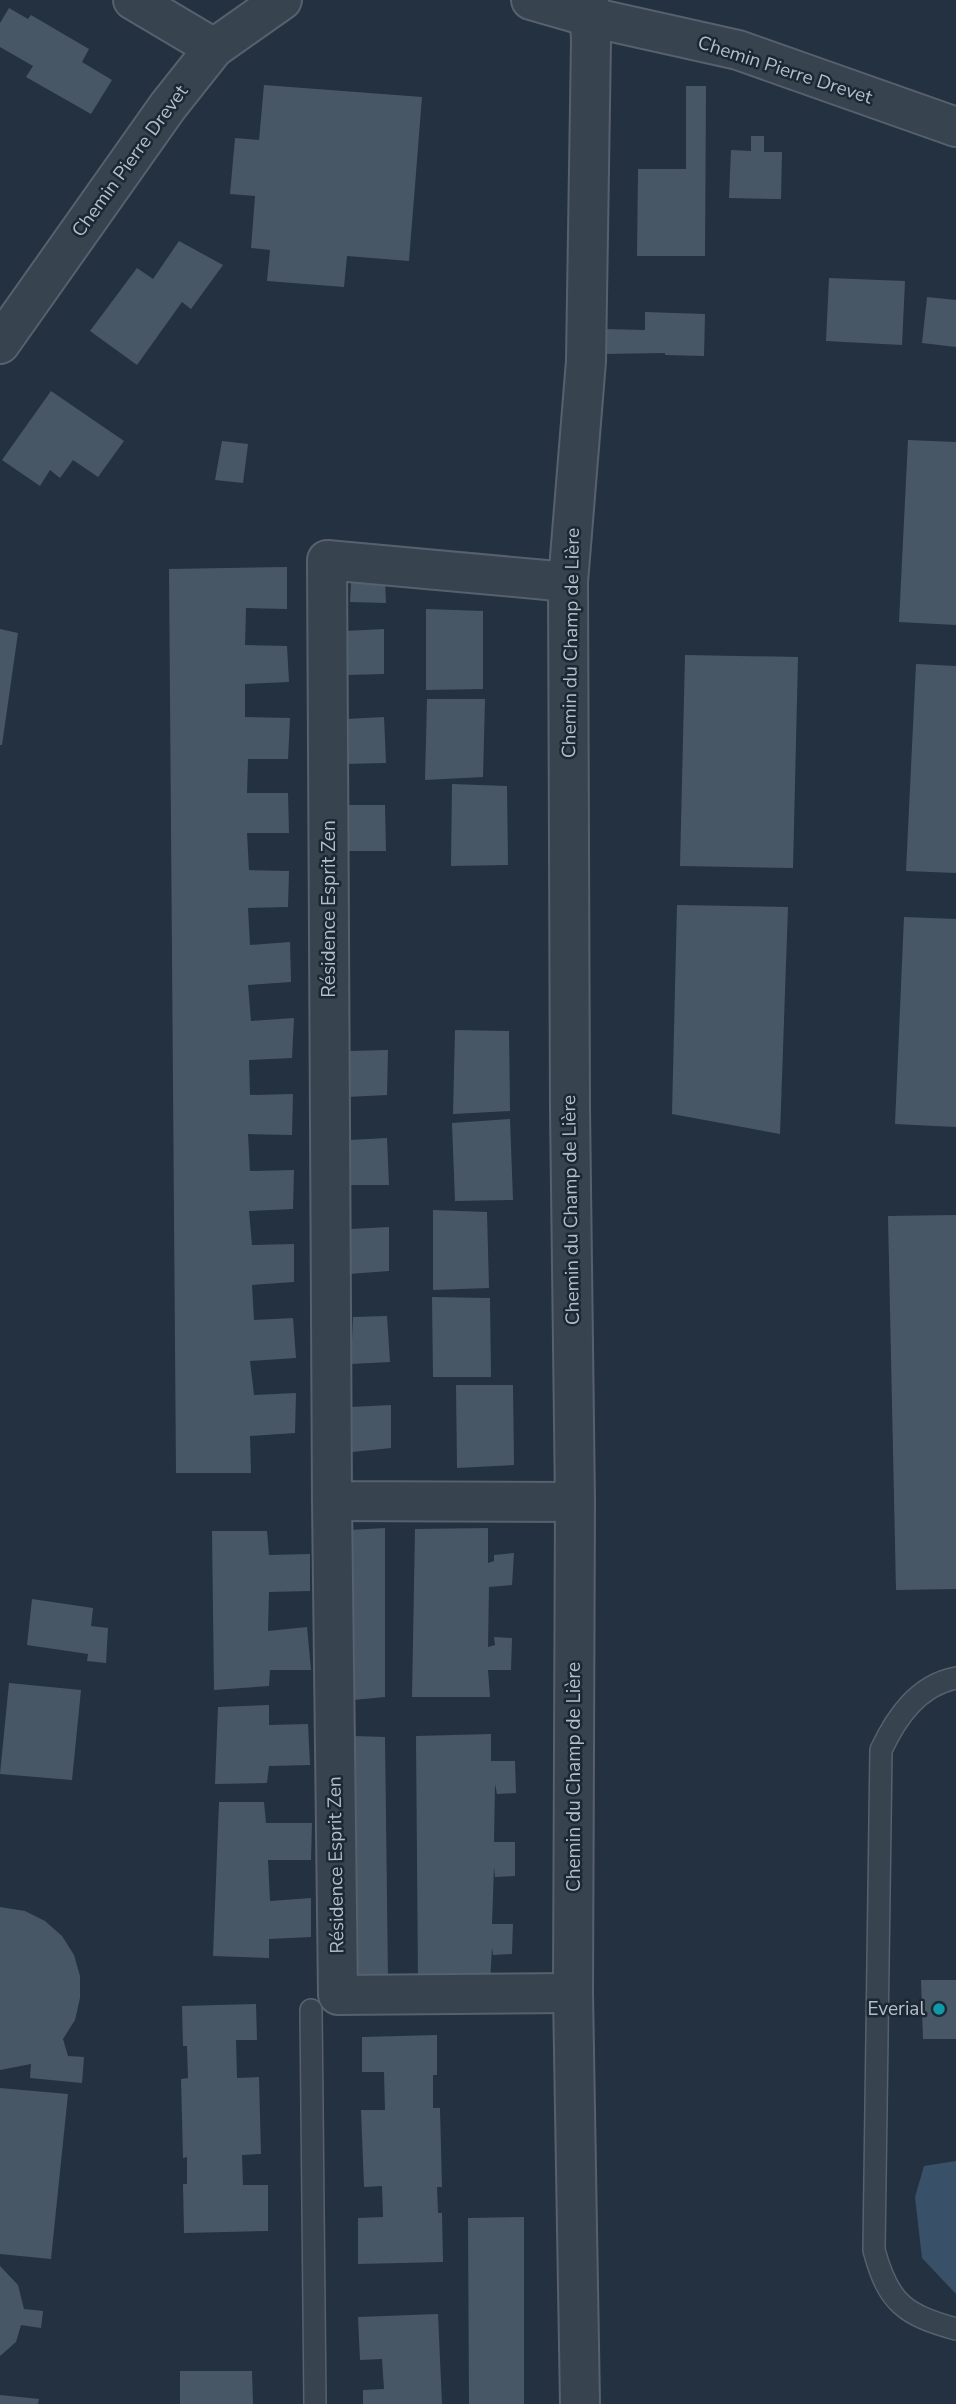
<svg xmlns="http://www.w3.org/2000/svg" width="956" height="2404" viewBox="0 0 956 2404" font-family="'Nunito Sans',sans-serif">
  <style>
    .water { fill: #395069 }
    .building { fill: #485766 }
    .lines { fill: none; stroke-linecap: round; stroke-linejoin: round }
    .service-casing { stroke: #56616d; stroke-width: 24 }
    .minor-casing { stroke: #56616d; stroke-width: 42 }
    .service { stroke: #384350; stroke-width: 21 }
    .minor { stroke: #384350; stroke-width: 38 }
    .culture-dot { fill: #0f9aa8; stroke: #1d2835; stroke-width: 2.5 }
    .labels { text-anchor: middle; dominant-baseline: central; stroke-width: 5; stroke-linejoin: round; paint-order: stroke }
    .street-label { font-size: 19px; fill: #b5beca; stroke: #1d2835 }
    .poi-label { font-size: 19px; fill: #b5beca; stroke: #1d2835; text-anchor: end }
  </style>
  <rect width="100%" height="100%" fill="#243140"/>
  <path class="water" d="M956,2161V2294L922,2258L915,2197L924,2166Z"/>
  <g class="building">
    <path d="M9,8L28,19L31,15L89,49L82,62L112,80L91,114L26,77L33,66L0,47V23Z"/>
    <path d="M264,85L422,97L409,261L347,256L344,287L267,281L270,250L251,248L255,196L230,194L235,138L259,140Z"/>
    <path d="M686,86H706L705,256H637L638,169H686Z"/>
    <path d="M751,136H764V152H782L781,199L729,198L731,150L751,151Z"/>
    <path d="M179,241L223,265L191,309L182,302L137,365L90,331L137,268L153,279Z"/>
    <path d="M829,278L905,281L902,345L826,341Z"/>
    <path d="M927,297L956,300V347L922,343Z"/>
    <path d="M645,312L705,314L704,356L665,355V353L603,354L604,329L645,330Z"/>
    <path d="M51,391L124,441L98,477L73,460L60,478L50,470L40,486L2,460Z"/>
    <path d="M908,440L956,442V625L899,622Z"/>
    <path d="M222,441L248,444L243,483L215,480Z"/>
    <path d="M287,567V609L246,608L245,645L287,646L289,682L245,684V717L290,718L288,759H248L247,793H288L289,833H247L249,870L289,871L288,907L248,908L250,945L290,942L291,982L248,985L251,1021L294,1018L292,1058L249,1060L250,1095L293,1094L292,1135L248,1134L250,1171L294,1170L293,1209L249,1211L252,1245L294,1244V1282L252,1285L254,1320L293,1318L296,1358L250,1361L254,1395L296,1393L295,1433L250,1436L251,1473H176L169,569Z"/>
    <path d="M385,581L386,603L350,602L351,582Z"/>
    <path d="M426,609L483,611V689L426,690Z"/>
    <path d="M0,629L18,633L2,745H0Z"/>
    <path d="M384,629V674L346,675L345,631Z"/>
    <path d="M685,655L798,657L793,868L680,866Z"/>
    <path d="M916,664L956,666V873L906,871Z"/>
    <path d="M427,699H485L483,777L425,780Z"/>
    <path d="M384,717L386,763L345,764L346,719Z"/>
    <path d="M452,784L507,786L508,865L451,866Z"/>
    <path d="M348,805H385L386,851H347Z"/>
    <path d="M677,905L788,907L780,1134L672,1114Z"/>
    <path d="M904,917L956,919V1127L895,1124Z"/>
    <path d="M455,1030L509,1031L510,1111L453,1114Z"/>
    <path d="M388,1050L387,1095L347,1097L348,1051Z"/>
    <path d="M510,1119L513,1200L455,1201L452,1123Z"/>
    <path d="M387,1138L389,1185H348L349,1140Z"/>
    <path d="M433,1210L487,1212L489,1288L433,1290Z"/>
    <path d="M956,1215V1589L896,1590L888,1216Z"/>
    <path d="M389,1227V1271L349,1274L351,1229Z"/>
    <path d="M432,1297L490,1298L491,1377H433Z"/>
    <path d="M387,1316L390,1362L351,1364L353,1317Z"/>
    <path d="M456,1385H513L514,1465L457,1468Z"/>
    <path d="M391,1405V1448L352,1452L350,1407Z"/>
    <path d="M385,1528V1697L353,1700L350,1530Z"/>
    <path d="M488,1528V1563L494,1561V1555L514,1553L512,1585L489,1587L488,1647L495,1645L494,1637L512,1638L511,1670H488L490,1697H412L415,1529Z"/>
    <path d="M212,1531H267L269,1555L310,1554V1591L269,1592L268,1631L307,1627L311,1670H270L269,1686L214,1690Z"/>
    <path d="M32,1599L93,1608L91,1626L108,1628L106,1663L87,1661L88,1654L27,1645Z"/>
    <path d="M9,1683L81,1690L72,1780L0,1774Z"/>
    <path d="M269,1705V1725L308,1724L310,1765L269,1766L267,1783L215,1784L218,1707Z"/>
    <path d="M491,1734V1761H515L516,1793L497,1794L495,1784L494,1842H515V1876L495,1877L494,1867L492,1924H513L512,1954L493,1955L492,1947L490,1984L418,1983L416,1736Z"/>
    <path d="M354,1736L385,1737L388,1980L356,1982Z"/>
    <path d="M219,1802H264L266,1823H312L311,1860H268L270,1901L311,1898V1937L269,1939V1958L213,1956Z"/>
    <path d="M0,1907L25,1911L45,1921L62,1936L74,1955L80,1976V1998L75,2020L63,2039L68,2056L84,2057L82,2083L30,2078L31,2064L0,2070Z"/>
    <path d="M921,1980H956V2039H923Z"/>
    <path d="M256,2004L257,2040H236L237,2078L259,2077L261,2154L242,2155L243,2185H268V2231L184,2233L183,2184H187V2157L183,2158L181,2079L188,2078L187,2046H183L182,2006Z"/>
    <path d="M437,2035V2075H433V2108H440L442,2187H437L438,2213H442L443,2262L358,2264V2218L383,2217L382,2186L364,2187L361,2110H385L384,2072H362V2037Z"/>
    <path d="M0,2088L68,2094L51,2259L0,2254Z"/>
    <path d="M524,2217V2404H469L468,2218Z"/>
    <path d="M0,2266L18,2285L24,2309L43,2311L41,2328L21,2325L16,2342L0,2356Z"/>
    <path d="M438,2314L442,2404H363V2390L384,2389L382,2359L360,2360L358,2317Z"/>
    <path d="M180,2371H252L253,2404H180Z"/>
    <path d="M0,2395L39,2399L38,2404H0Z"/>
  </g>
  <g class="lines">
    <g class="service-casing">
      <g id="service">
        <path d="M956,1678C918,1685 896,1718 881,1750L874,2250C888,2303 905,2315 956,2329"/>
        <path d="M311,2010L315,2404"/>
      </g>
    </g>
    <g class="minor-casing">
      <g id="minor">
        <path d="M133,0L214,48"/>
        <path d="M531,0L590,17L738,50L956,127"/>
        <path d="M0,344L168,106L214,48L282,0"/>
        <path d="M568,582L327,560L332,1501L575,1502"/>
        <path d="M332,1501L338,1995L573,1993"/>
        <path d="M580,2404L573,1993L575,1502L570,1109L568,582L586,361L591,41L589,0"/>
      </g>
    </g>
    <use href="#service" class="service"/>
    <use href="#minor" class="minor"/>
  </g>
  <circle class="culture-dot" cx="939" cy="2009" r="7"/>
  <g class="labels">
    <g class="street-label">
      <text transform="translate(785 70) rotate(18)">Chemin Pierre Drevet</text>
      <text transform="translate(130 161) rotate(-54)">Chemin Pierre Drevet</text>
      <text transform="translate(571 643) rotate(-89)">Chemin du Champ de Lière</text>
      <text transform="translate(329 909) rotate(-90)">Résidence Esprit Zen</text>
      <text transform="translate(571 1210) rotate(-91)">Chemin du Champ de Lière</text>
      <text transform="translate(574 1777) rotate(-90)">Chemin du Champ de Lière</text>
      <text transform="translate(336 1865) rotate(-91)">Résidence Esprit Zen</text>
    </g>
    <g class="poi-label">
      <text x="925" y="2009">Everial</text>
    </g>
  </g>
</svg>
